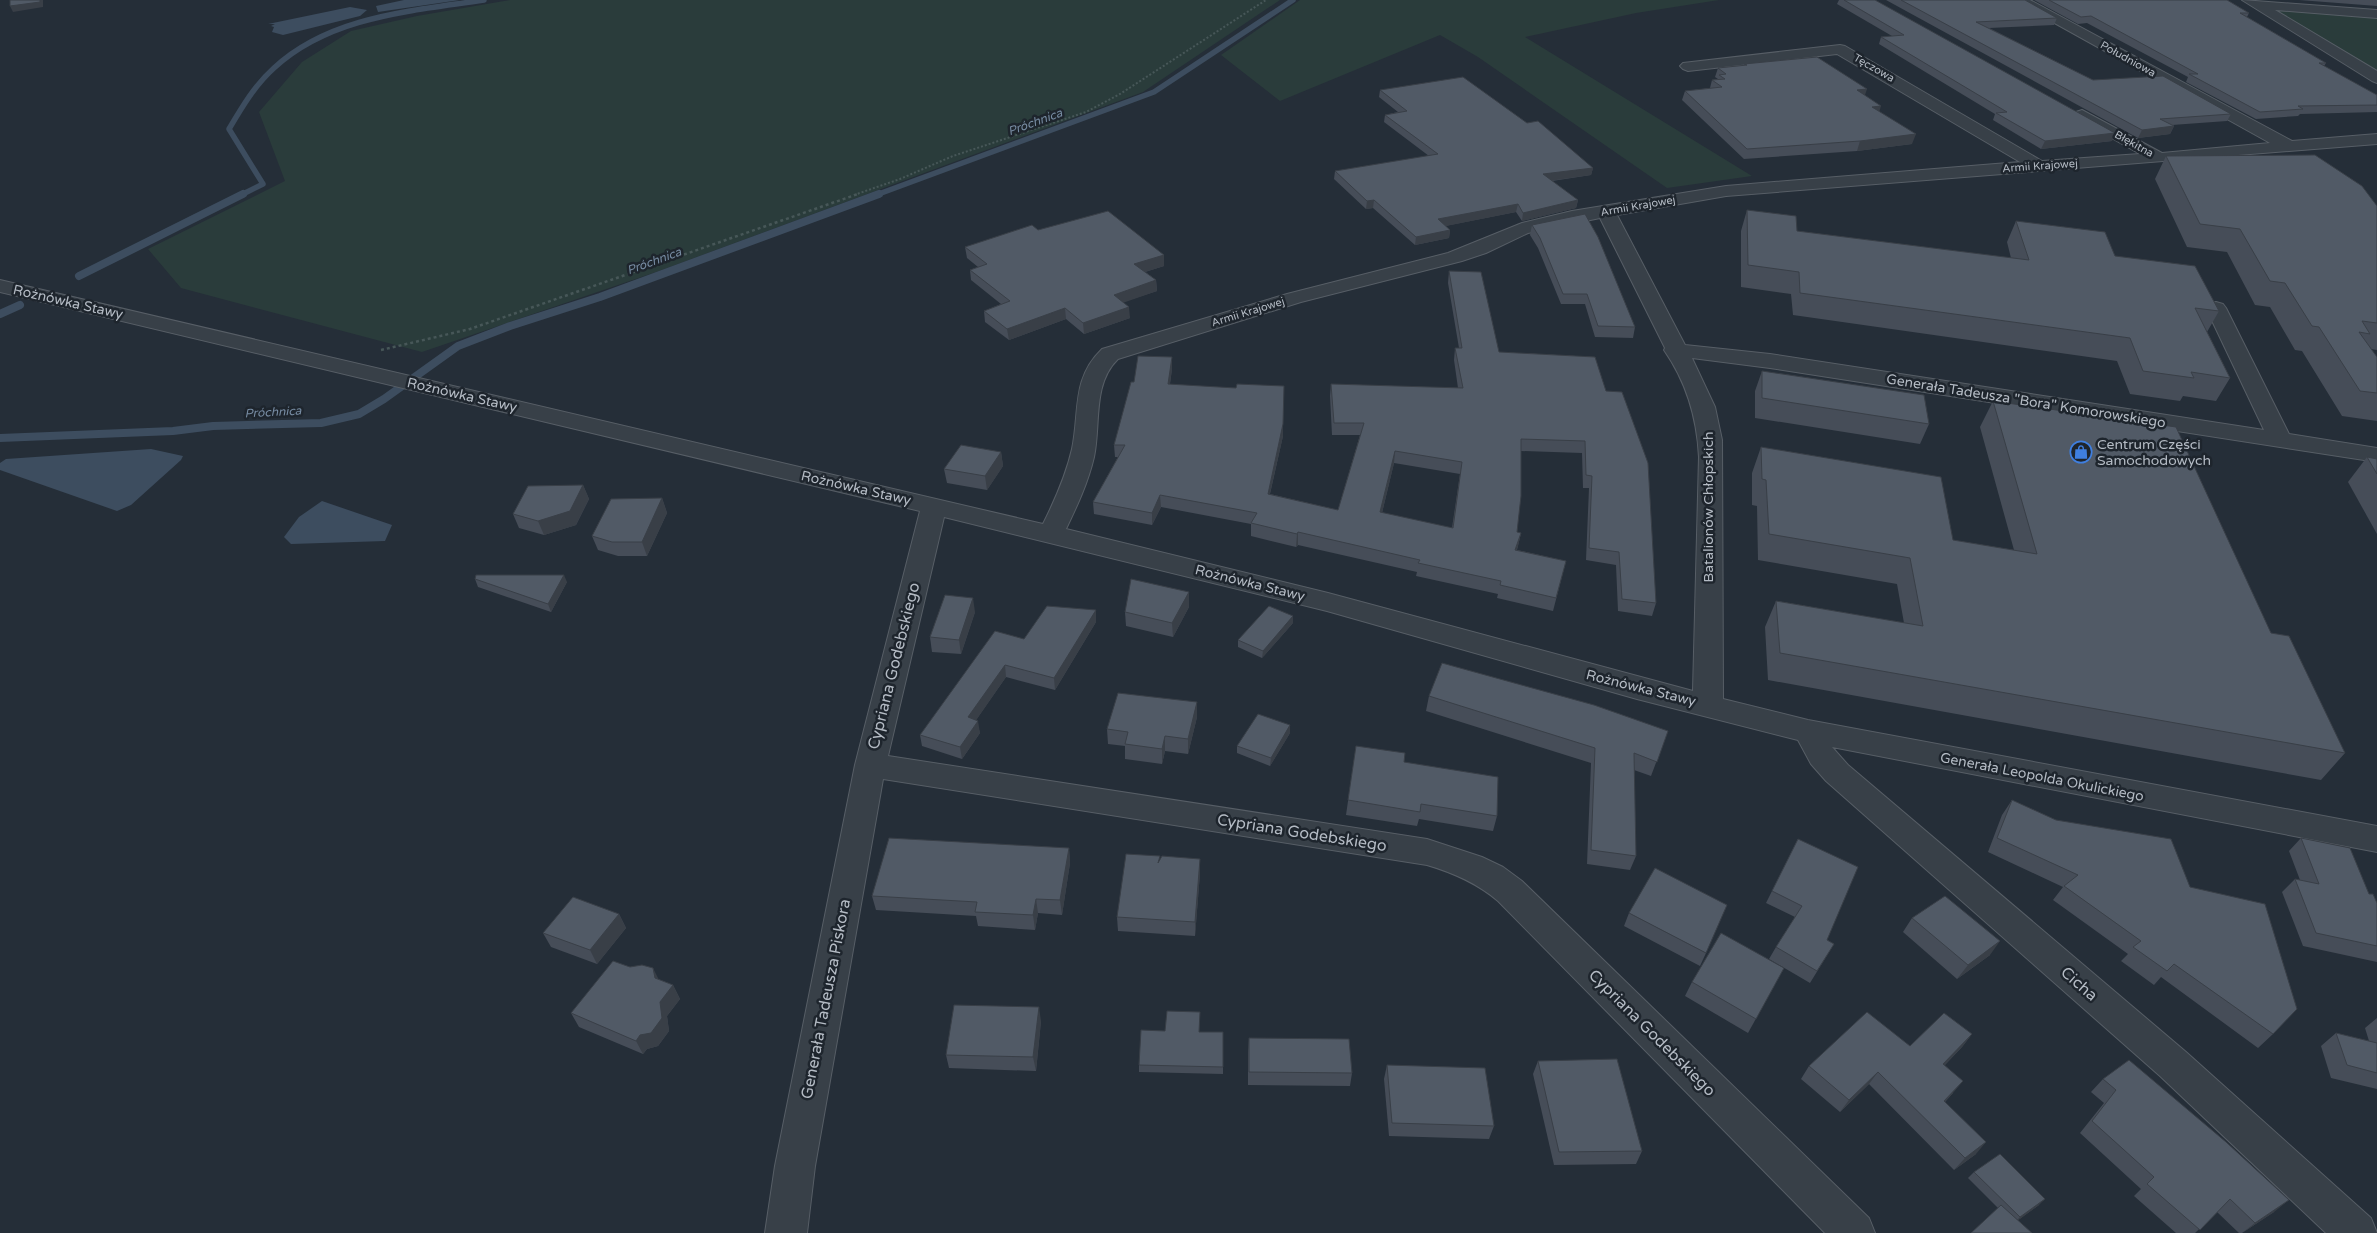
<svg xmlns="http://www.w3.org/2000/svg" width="2377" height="1233" viewBox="0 0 2377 1233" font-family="'Varela Round',sans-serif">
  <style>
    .green { fill: #2a3c3b }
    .water { fill: #3d4d5f }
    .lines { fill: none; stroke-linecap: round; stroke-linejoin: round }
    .stream-far1 { stroke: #3d4d5f; stroke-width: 5.5 }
    .stream { stroke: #3d4d5f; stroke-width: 8 }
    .minor-casing { stroke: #575e66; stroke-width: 2 }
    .path-far1 { stroke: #475758; stroke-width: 2; stroke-dasharray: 2 2; stroke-linecap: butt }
    .path { stroke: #475758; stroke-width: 2.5; stroke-dasharray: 3 3; stroke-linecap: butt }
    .minor { fill: #384048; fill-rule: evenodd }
    .wall { fill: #464d58; fill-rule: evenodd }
    .shaded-wall { fill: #393f47 }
    .building { fill: #515a66; stroke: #393f47; fill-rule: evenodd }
    .labels { text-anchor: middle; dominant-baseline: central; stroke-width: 5; stroke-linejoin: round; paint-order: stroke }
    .far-street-label { font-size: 11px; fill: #b4bbc4; stroke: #1e252d }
    .far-water-label { font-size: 12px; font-style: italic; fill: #788da4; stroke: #1e252d }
    .street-label { font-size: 14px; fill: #b4bbc4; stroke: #1e252d }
    .poi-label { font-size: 14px; fill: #b4bbc4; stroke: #1e252d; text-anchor: start }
    .near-street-label { font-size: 16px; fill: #b4bbc4; stroke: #1e252d }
  </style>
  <rect width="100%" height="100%" fill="#252e38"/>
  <g class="green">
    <path d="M510,0H1280L1143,92L659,271L422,352L181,288L148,249L285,181L259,112L302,62L351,31L417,16Z"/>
    <path d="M1300,0H1719L1636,13L1525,37L1752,176L1667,188L1478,57L1440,35L1280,101L1221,55Z"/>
    <path d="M2267,6L2377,16V73Z"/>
  </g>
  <g class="water">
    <path d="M404,0H460L378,12L376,6Z"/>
    <path d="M350,7L367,10L360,16L283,35L272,32L274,27L271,26L275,24H268Z"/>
    <path d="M151,449L183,456L181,460L131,505L117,511L0,470V463L6,459Z"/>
    <path d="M322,501L392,525L385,541L291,544L284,537L299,517Z"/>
  </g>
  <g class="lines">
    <g class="stream-far1">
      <path d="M241,195L263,184L229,129C242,107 255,85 274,68C330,16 412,11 484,0"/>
      <path d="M876,195L1154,92L1293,0"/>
    </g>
    <g class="stream">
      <path d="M79,276L243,194"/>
      <path d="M0,314L20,305"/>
      <path d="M0,438L173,431L213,426L321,423L359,414L384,399L458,346L510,326L600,297L879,194"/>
    </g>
    <g class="minor-casing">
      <g id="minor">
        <path d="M2013,0H2030L2292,141L2377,134V144L1726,196L1617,215L1685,345L1770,354L2264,430L2206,308L2209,304L2216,302L2223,304L2226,308L2289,434L2377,448V462L1770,368L1692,358L1715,407L1722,440L1723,699L1808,720L2377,826V852L1832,747L1848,765L2186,1052L2371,1218L2377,1233H2326L2160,1076L1826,781L1811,764L1798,740L1637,699L1327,611L944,517L888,756L1427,839L1482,857L1503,867L1522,881L1869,1218L1875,1233H1825L1498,901C1477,883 1454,873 1427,865L883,779L815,1166L807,1233H765L775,1166L855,765L920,511L0,292V280L1043,524C1055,500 1066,475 1072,449C1080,411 1071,379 1102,349L1287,294L1448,253L1522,223L1572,211L1726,186L2020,162L1837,54L1688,71L1683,69L1680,66L1683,63L1840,45L1845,46L2042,161L2140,154L2076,118L2074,115L2076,112L2082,110L2162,153L2270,143ZM1600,218L1665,348L1664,350C1687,383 1697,418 1699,457L1693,691L1328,593L1066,529C1077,506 1088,483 1094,457C1101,425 1092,384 1118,359L1301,302L1462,261L1486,253L1528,233Z"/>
        <path d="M2242,0L2377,10V18L2275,10L2377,71V83L2372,81Z"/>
      </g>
    </g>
    <path class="path-far1" d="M854,195L900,179L953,156L1086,112L1120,94L1266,0"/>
    <path class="path" d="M381,350L470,329L858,194"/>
    <use href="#minor" class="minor"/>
  </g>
  <g class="wall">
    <path d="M1839,0H1875L2112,141L2041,149L1993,120L1995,114L1879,44L1881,37L1892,36L1837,4Z"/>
    <path d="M1886,0H2025L2057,18L2054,25L1989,28L2093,80L2231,114L2227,121L2172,125L2174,126L2170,134L2138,138Z"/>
    <path d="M2034,0H2227L2249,13L2247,17L2326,63L2324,66L2377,95V112L2300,114L2298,116L2256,119L2186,82L2188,77L2087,23L2078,24Z"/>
    <path d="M2299,0H2377V6Z"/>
    <path d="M1744,64L1865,96L1879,112L1912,144L1857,151L1744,159L1682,100L1685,91L1710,88L1712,80L1718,79L1715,77L1718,68L1744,66Z"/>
    <path d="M1380,90L1527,123L1593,168L1591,175L1552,181L1578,200L1576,208L1522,221L1516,212L1445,226L1450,230L1449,238L1415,245L1373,208L1366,209L1334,179L1335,171L1429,156L1384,122L1385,115L1398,112L1379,97Z"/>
    <path d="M2166,156L2377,206V350L2371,349L2377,357V421L2342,416L2302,351L2295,350L2270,307L2255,305L2227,252L2187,247L2155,179Z"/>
    <path d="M1747,210L1797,231L2011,258L2007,242L2016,221L2115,256L2219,311L2207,332L2230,378L2216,401L2183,396L2180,401L2130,394L2117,361L1793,315L1791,294L1741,287V231Z"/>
    <path d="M1532,225L1635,327L1633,338L1595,337L1585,304H1561L1538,248L1530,235Z"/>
    <path d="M1038,230L1164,255V266L1145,272L1156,280L1157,291L1123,302L1130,318L1084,334L1066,319L1009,340L985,322L984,311L1001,304L971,280L970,270L978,267L967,258L965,247Z"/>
    <path d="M1449,271L1499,352L1595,357L1656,603L1652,616L1618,611L1616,565L1586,560L1589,488H1583L1582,453L1521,451L1517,532L1521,533L1517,550L1566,561L1553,611L1497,598L1498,594L1416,576L1417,572L1298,545L1296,547L1251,536V524L1161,507L1152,525L1094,514L1093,502L1118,457H1115L1114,445L1134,382L1172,357V369L1170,384L1283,436L1270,494L1338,510L1360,435H1332L1330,396L1331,384L1458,388L1454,360L1455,348H1459L1448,283ZM1394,463L1460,474L1452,528L1382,513Z"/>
    <path d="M1762,371L1929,424L1920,444L1755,418V391Z"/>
    <path d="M1993,401L2271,633L2345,753L2321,780L1768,680L1765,627L1776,601L1904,623L1897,584L1758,560L1757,506L1752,505V473L1761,447L1953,540L2014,550L1980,427Z"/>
    <path d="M1001,452L1003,466L987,490L947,483L944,469Z"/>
    <path d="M2367,457L2377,459V534L2348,482Z"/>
    <path d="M583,485L589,499L576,525L544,535L519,528L513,514Z"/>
    <path d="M662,498L667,513L647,556H618L598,550L592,536Z"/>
    <path d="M475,579L567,582L551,612L478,587Z"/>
    <path d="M1189,607L1173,637L1126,626L1125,612Z"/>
    <path d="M975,612L961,654L932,652L930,637Z"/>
    <path d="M1096,622L1055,690L1006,677L976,720L980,733L962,759L922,746L920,735L1024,639Z"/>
    <path d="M1293,623L1262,658L1238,647V640Z"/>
    <path d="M1429,696L1668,731L1651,776L1634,770L1636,856L1630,870L1587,864L1591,763L1426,711Z"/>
    <path d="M1197,717L1188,754L1165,751L1162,764L1125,759V746L1108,744L1107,729Z"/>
    <path d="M1290,733L1270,766L1237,753V746Z"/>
    <path d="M1356,746L1404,762L1497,816L1493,831L1419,819L1417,826L1346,815Z"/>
    <path d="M2012,800L2190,887L2273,1034L2258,1048L2161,977L2154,985L2121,961L2128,954L2053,900L2063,887L1988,852L2002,815Z"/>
    <path d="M2301,838L2369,894L2377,903V962L2303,946L2282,892L2295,879L2300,880L2289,851Z"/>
    <path d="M1798,839L1827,940L1834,944L1810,983L1769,959L1776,947L1795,917L1766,903Z"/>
    <path d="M1069,848L1070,863L1062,915L1038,913L1035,930L978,926L976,916L876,910L872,896Z"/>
    <path d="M1160,860L1200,873L1195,936L1118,931L1117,917Z"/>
    <path d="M1629,913L1706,953L1700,966L1624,926Z"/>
    <path d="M619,914L626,928L597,964L551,947L543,933Z"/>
    <path d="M1912,918L1990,955L1957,979L1903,932Z"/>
    <path d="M1784,968L1748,1033L1685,996L1692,982Z"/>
    <path d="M658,979L673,985L680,999L667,1016L669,1031L658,1046L647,1049L643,1054L579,1027L571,1013Z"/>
    <path d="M2377,1018V1089L2331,1078L2321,1046L2336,1033L2369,1041L2365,1028Z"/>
    <path d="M1041,1021L1036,1071L949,1068L946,1055Z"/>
    <path d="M1199,1032L1223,1067V1074L1139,1072V1065Z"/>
    <path d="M1972,1034L1962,1047L1944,1066L1953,1093L1945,1102L1976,1154L1954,1170L1869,1084L1840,1112L1801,1079L1809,1066Z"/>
    <path d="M1249,1038L1352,1073L1350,1086L1248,1085V1052Z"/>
    <path d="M1538,1061L1642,1151L1636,1164L1554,1165L1533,1074Z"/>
    <path d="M1387,1065L1494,1126L1489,1139L1389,1136L1384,1079Z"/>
    <path d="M2103,1079L2274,1212L2242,1233H2239L2217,1212L2195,1233H2176L2134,1196L2141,1189L2080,1133L2104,1103L2091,1092Z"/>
    <path d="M1974,1172L2039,1205L2018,1220L1998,1208L1968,1178Z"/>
  </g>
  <g class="shaded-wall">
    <path d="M40,0H43V7L13,12L10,6Z"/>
    <path d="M1867,89L1864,98L1857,90Z"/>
    <path d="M1881,106L1878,116L1872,107Z"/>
    <path d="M2174,126L2170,134L2138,138L2142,130Z"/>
    <path d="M2115,133L2112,141L2041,149L2045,141Z"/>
    <path d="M1916,134L1912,144L1857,151L1860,141Z"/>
    <path d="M1593,168L1591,175L1542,182L1543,174Z"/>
    <path d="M1374,200L1373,208L1366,209L1367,201Z"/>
    <path d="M1578,200L1576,208L1522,221L1523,213Z"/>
    <path d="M1518,204L1516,212L1436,228L1438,219Z"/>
    <path d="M1450,230L1449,238L1415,245L1416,237Z"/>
    <path d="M1164,255V266L1135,275L1134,264Z"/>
    <path d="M1156,280L1157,291L1114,306V295Z"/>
    <path d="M1129,307L1130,318L1084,334L1083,323Z"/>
    <path d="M1065,308L1066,319L1009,340L1007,329Z"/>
    <path d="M1172,357V369L1168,396V384Z"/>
    <path d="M1283,424V436L1267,506L1268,494Z"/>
    <path d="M1395,451L1394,463L1379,525L1380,512Z"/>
    <path d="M1001,452L1003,466L987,490L985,476Z"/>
    <path d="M583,485L589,499L576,525L544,535L538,521Z"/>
    <path d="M1160,495L1161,507L1152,525V513Z"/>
    <path d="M662,498L667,513L647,556L642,542Z"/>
    <path d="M1298,532V545L1296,547L1297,534Z"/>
    <path d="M1521,533L1518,546L1512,562L1515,550Z"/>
    <path d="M564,575L567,582L551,612L548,604Z"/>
    <path d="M1189,592V607L1173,637L1172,623Z"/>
    <path d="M973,598L975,612L961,654L959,640Z"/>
    <path d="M1096,610V622L1055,690L1054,678Z"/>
    <path d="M1293,616V623L1262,658L1263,651Z"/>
    <path d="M1005,665L1006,677L970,729L968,717Z"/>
    <path d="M1197,702V717L1188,754V739Z"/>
    <path d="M978,721L980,733L962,759L960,747Z"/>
    <path d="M1290,725V733L1270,766L1271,758Z"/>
    <path d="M1165,736V751L1162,764V749Z"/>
    <path d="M1069,848L1070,863L1062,915L1060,900Z"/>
    <path d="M1200,859V873L1195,936V922Z"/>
    <path d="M1036,899L1038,913L1035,930L1033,915Z"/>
    <path d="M619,914L626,928L597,964L590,950Z"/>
    <path d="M2000,941L1990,955L1957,979L1968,965Z"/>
    <path d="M653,968L660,982L655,978Z"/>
    <path d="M673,985L680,999L667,1016L669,1031L658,1046L647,1049L643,1054L636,1041L660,1002Z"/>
    <path d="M1039,1007L1041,1021L1036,1071L1033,1057Z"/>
    <path d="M1972,1034L1962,1047L1933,1077L1943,1064Z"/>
    <path d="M1878,1072L1869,1084L1840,1112L1849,1100Z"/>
    <path d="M1963,1081L1953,1093L1934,1113L1944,1101Z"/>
    <path d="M1986,1142L1976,1154L1954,1170L1965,1158Z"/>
    <path d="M2045,1199L2039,1205L2013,1224L2020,1217Z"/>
    <path d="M2289,1200L2274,1212L2242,1233L2255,1223Z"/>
  </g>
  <g class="building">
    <path d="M10,0H40V2L10,6Z"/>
    <path d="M1844,0H1875L2115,133L2045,141L1996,113L2007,112L1881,37L1904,35Z"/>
    <path d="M1901,0H2025L2057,18L1976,22L2093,80L2163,76L2231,114L2160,119L2174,126L2142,130Z"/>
    <path d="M2049,0H2227L2249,13H2240L2326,63H2319L2377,95V105L2298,106L2303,109L2260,112L2189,74H2198L2091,16L2081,17Z"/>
    <path d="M1817,57L1867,89L1857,90L1881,106L1872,107L1916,134L1860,141L1747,149L1685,91L1722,87L1712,80L1725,79L1719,75L1726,74L1718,68L1747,65L1744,64Z"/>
    <path d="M1463,77L1527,123L1538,121L1593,168L1543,174L1578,200L1523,213L1518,204L1438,219L1450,230L1416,237L1374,200L1367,201L1335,171L1438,154L1385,115L1407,111L1380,90Z"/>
    <path d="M2315,155L2362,186L2377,206V323L2362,321L2370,334L2359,332L2377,357V393L2360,391L2319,327L2312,326L2285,283L2270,281L2240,229L2200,224L2166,156Z"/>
    <path d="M1747,210L1796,216L1797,231L2029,260L2016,221L2105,232L2115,256L2195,266L2219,311L2195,308L2230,378L2191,372L2194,378L2143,371L2130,338L1800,293L1799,272L1748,265Z"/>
    <path d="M1108,211L1164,255L1134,264L1156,280L1114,295L1129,307L1083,323L1065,308L1007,329L984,311L1010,301L970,270L987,264L965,247L1032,225L1038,230Z"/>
    <path d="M1585,214L1598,237L1635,327L1598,326L1587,294H1563L1540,238L1532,225Z"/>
    <path d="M1449,271L1481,272L1499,352L1595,357L1606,391L1622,392L1648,463L1656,603L1622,599L1619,552L1589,548L1592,476L1586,475L1585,441L1521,439V496L1517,532L1521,533L1515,550L1566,561L1556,598L1500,585L1501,581L1418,563L1420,560L1298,532L1297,534L1251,523L1257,513L1160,495L1152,513L1093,502L1125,445H1114L1131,382H1134L1138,356L1172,357L1168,384L1236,388L1237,384L1284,386L1283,424L1268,494L1338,510L1364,423H1334L1331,384L1463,388L1455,348H1462ZM1395,451L1462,462L1453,528L1380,512Z"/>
    <path d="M1762,371L1924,395L1929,424L1762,398Z"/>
    <path d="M1993,401L2176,427L2271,633L2289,636L2345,753L1780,653L1776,601L1923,626L1910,558L1769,534L1766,480L1762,479L1761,447L1941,477L1953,540L2037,554Z"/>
    <path d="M961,445L1001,452L985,476L944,469Z"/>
    <path d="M2367,457L2377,459V474Z"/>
    <path d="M583,485L570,511L538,521L513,514L528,486Z"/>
    <path d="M662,498L642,542H612L592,536L611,499Z"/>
    <path d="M476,575H564L548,604L475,579Z"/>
    <path d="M1131,579L1189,592L1172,623L1125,612Z"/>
    <path d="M945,595L973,598L959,640L930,637Z"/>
    <path d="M1047,606L1096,610L1054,678L1005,665L968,717L978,721L960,747L920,735L995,631L1024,639Z"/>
    <path d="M1269,606L1293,616L1263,651L1238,640Z"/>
    <path d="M1442,663L1594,705L1668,731L1657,762L1634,753L1636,856L1591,850L1595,748L1429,696Z"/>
    <path d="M1118,693L1197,702L1188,739L1165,736L1162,749L1125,744L1128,732L1107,729Z"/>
    <path d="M1258,714L1290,725L1271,758L1237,746Z"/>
    <path d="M1356,746L1405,753L1404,762L1498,777L1497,816L1421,804L1420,812L1348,800Z"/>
    <path d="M2012,800L2056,820L2171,839L2190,887L2265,904L2297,1009L2273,1034L2174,964L2167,971L2133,947L2141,941L2064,886L2078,875L1997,838Z"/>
    <path d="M889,838L1069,848L1060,900L1036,899L1033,915L975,912L977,902L872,896Z"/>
    <path d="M2301,838L2350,848L2369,894H2373L2377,903V946L2316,933L2295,879L2319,884Z"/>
    <path d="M1798,839L1858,867L1827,940L1834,944L1817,971L1776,947L1802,906L1772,891Z"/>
    <path d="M1126,854L1160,856L1158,863L1162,856L1200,859L1195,922L1117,917Z"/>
    <path d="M1655,868L1727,905L1706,953L1629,913Z"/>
    <path d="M1945,896L2000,941L1968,965L1912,918Z"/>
    <path d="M573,897L619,914L590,950L543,933Z"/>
    <path d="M1721,933L1784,968L1756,1019L1692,982Z"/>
    <path d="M613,961L630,967L642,965L653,968L655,978L673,985L660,1002L662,1018L651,1033L640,1035L636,1041L571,1013Z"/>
    <path d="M954,1005L1039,1007L1033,1057L946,1055Z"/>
    <path d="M1167,1011L1200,1012L1199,1032H1223V1067L1139,1065L1141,1030L1165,1031Z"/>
    <path d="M1867,1012L1910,1046L1944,1013L1972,1034L1943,1064L1963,1081L1944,1101L1986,1142L1965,1158L1878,1072L1849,1100L1809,1066Z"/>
    <path d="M2336,1033L2377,1043V1073L2347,1065Z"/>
    <path d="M1249,1038L1349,1039L1352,1073L1249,1072Z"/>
    <path d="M1617,1059L1642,1151L1559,1152L1538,1061Z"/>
    <path d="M2129,1060L2226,1142L2289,1200L2255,1223L2230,1199L2200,1230L2147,1184L2154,1177L2092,1121L2116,1090L2103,1079Z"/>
    <path d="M1387,1065L1485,1068L1494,1126L1392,1123Z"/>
    <path d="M2000,1154L2045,1199L2020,1217L1974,1172Z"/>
    <path d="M2001,1205L2032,1233H1971Z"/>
  </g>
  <defs>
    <g id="shop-ring" transform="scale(1.125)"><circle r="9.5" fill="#1e252d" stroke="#3f7fe0" stroke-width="1.5"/><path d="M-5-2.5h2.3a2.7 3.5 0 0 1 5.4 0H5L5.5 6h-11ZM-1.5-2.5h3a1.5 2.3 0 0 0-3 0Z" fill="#3f7fe0"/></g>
  </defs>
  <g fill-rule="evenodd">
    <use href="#shop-ring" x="2081" y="452"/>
  </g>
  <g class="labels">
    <g class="far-street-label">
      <text transform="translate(2128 59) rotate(29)">Południowa</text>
      <text transform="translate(1874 68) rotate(30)">Tęczowa</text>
      <text transform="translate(2134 144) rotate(29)">Błękitna</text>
      <text transform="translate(2040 166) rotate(-4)">Armii Krajowej</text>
      <text transform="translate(1638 206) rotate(-10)">Armii Krajowej</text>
      <text transform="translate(1248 312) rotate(-17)">Armii Krajowej</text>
    </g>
    <g class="far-water-label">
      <text transform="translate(1035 122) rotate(-20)">Próchnica</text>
      <text transform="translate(654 261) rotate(-20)">Próchnica</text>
      <text transform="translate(273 412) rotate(-3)">Próchnica</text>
    </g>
    <g class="street-label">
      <text transform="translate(68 302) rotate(13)">Rożnówka Stawy</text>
      <text transform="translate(462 395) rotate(13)">Rożnówka Stawy</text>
      <text transform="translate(2026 401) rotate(9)">Generała Tadeusza "Bora" Komorowskiego</text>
      <text transform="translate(856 488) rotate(13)">Rożnówka Stawy</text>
      <text transform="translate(1708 507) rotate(-90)">Batalionów Chłopskich</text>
      <text transform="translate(1250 583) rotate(14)">Rożnówka Stawy</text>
      <text transform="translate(1641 688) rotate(14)">Rożnówka Stawy</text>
      <text transform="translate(2042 777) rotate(11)">Generała Leopolda Okulickiego</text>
    </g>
    <g class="poi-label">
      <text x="2097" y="444">Centrum Części<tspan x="2097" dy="16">Samochodowych</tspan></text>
    </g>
    <g class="near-street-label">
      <text transform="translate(894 666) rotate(-76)">Cypriana Godebskiego</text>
      <text transform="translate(1302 833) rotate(9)">Cypriana Godebskiego</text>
      <text transform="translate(2079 984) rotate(41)">Cicha</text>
      <text transform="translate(826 999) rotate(-79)">Generała Tadeusza Piskora</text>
      <text transform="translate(1652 1033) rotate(45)">Cypriana Godebskiego</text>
    </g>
  </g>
</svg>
